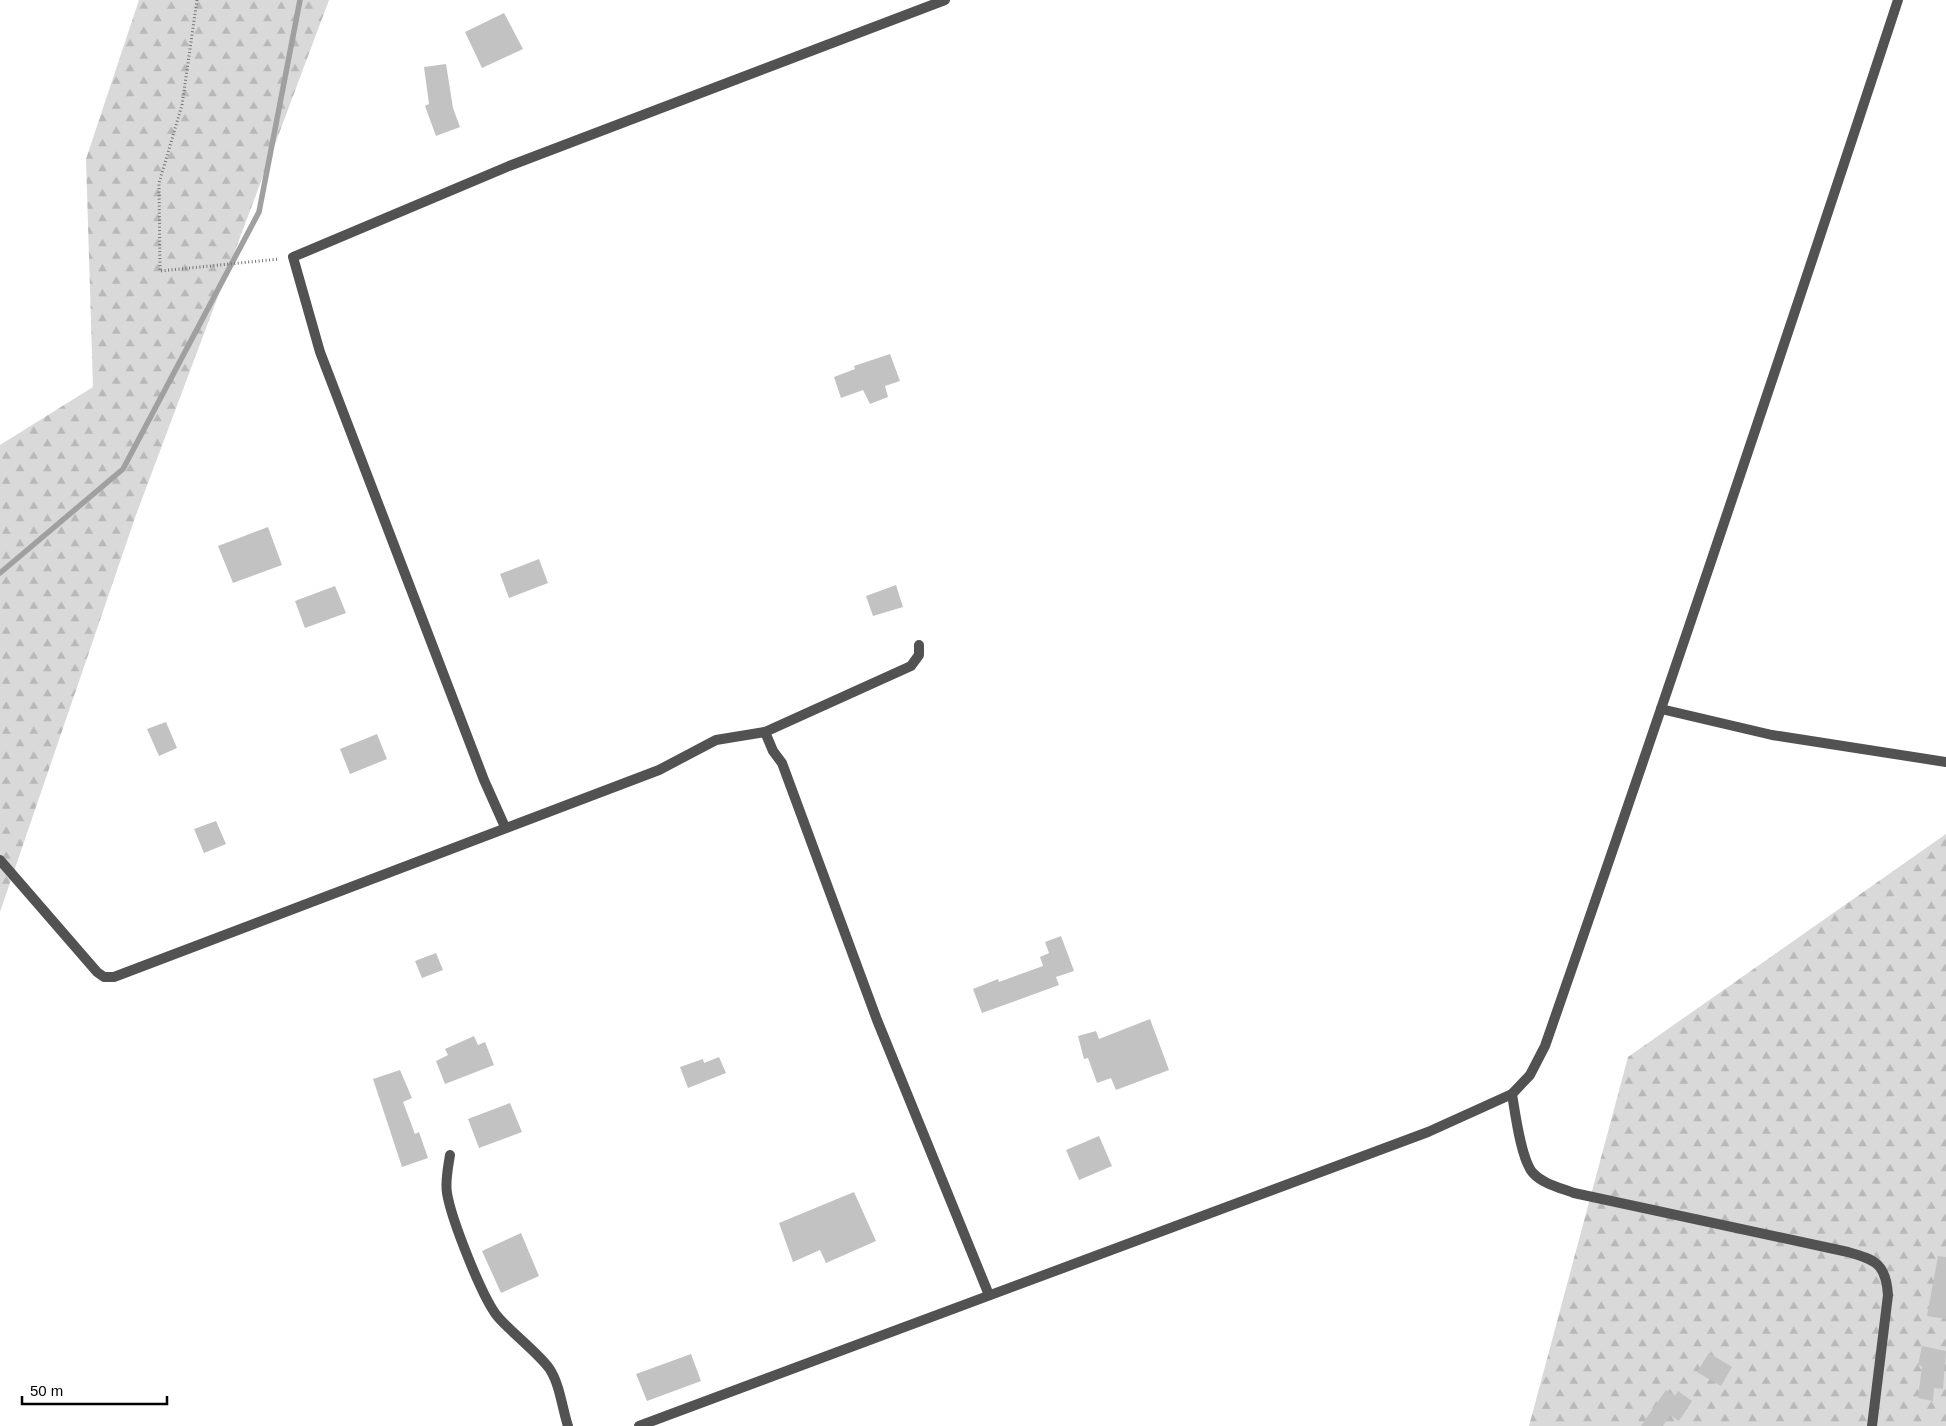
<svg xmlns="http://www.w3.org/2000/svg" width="1946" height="1426" viewBox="0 0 1946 1426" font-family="Arial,sans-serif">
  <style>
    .forest { fill: url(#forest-firs) }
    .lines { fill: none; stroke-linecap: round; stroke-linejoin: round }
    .stream { stroke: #a0a0a0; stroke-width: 5.5 }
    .building { fill: #c2c2c2 }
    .path { stroke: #747474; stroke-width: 3; stroke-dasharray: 1 2.5; stroke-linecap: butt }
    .street { stroke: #525252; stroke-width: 10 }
  </style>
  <defs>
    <pattern id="forest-firs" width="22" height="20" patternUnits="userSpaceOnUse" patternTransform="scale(1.25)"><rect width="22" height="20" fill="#d9d9d9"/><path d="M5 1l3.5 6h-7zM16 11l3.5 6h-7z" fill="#b8b8b8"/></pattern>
  </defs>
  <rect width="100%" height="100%" fill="#fff"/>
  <g class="forest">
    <path d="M139,0H329L136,515L0,912V445L93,387L86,159Z"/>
    <path d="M1946,834V1426H1529L1628,1057Z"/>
  </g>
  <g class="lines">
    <path class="stream" d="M0,573L123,469L259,212L300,0"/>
  </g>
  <g class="building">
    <path d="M504,13L523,49L482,68L465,32Z"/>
    <path d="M446,64L453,108L460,127L436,136L425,106L429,104L424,67Z"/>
    <path d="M890,354L900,381L885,386L888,397L870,404L863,390L841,398L834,377L855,369L854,366Z"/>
    <path d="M268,527L282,565L233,583L218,546Z"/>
    <path d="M539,559L548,583L509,598L500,574Z"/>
    <path d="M896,585L903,607L873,616L866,596Z"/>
    <path d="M335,586L346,613L305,628L295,601Z"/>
    <path d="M166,722L177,748L159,756L147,729Z"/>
    <path d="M377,734L387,759L350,774L340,749Z"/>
    <path d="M216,821L226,844L204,853L194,829Z"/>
    <path d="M1061,936L1074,971L1056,977L1059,985L982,1013L973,989L998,979L999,982L1043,966L1040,957L1049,953L1045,942Z"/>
    <path d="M436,953L443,970L422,978L415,961Z"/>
    <path d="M1150,1019L1169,1070L1116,1090L1111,1078L1097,1083L1088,1058L1084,1059L1078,1036L1096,1031L1099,1039Z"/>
    <path d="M474,1036L478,1045L485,1042L494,1065L445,1084L436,1061L448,1055L445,1049Z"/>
    <path d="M719,1057L726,1073L688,1088L680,1067L703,1059L704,1063Z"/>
    <path d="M400,1070L412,1098L403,1102L415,1134L419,1132L428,1158L402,1167L373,1079Z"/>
    <path d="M510,1103L522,1132L479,1148L468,1119Z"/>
    <path d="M1099,1136L1112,1166L1079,1180L1066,1150Z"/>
    <path d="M854,1192L876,1241L826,1263L820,1250L793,1262L779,1223Z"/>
    <path d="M521,1233L539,1276L501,1293L482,1251Z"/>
    <path d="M1938,1256L1946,1257V1319L1927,1316Z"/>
    <path d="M1922,1346L1946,1351L1943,1389L1934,1388L1933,1401L1918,1398L1922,1366L1918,1365Z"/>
    <path d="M1709,1353L1732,1367L1721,1386L1697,1372Z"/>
    <path d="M691,1354L701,1381L647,1401L636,1374Z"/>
    <path d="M1666,1390L1675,1396L1678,1391L1692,1401L1679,1421L1670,1415L1663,1426H1641Z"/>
  </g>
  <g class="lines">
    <path class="path" d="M197,0L182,105L159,183L160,271L279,259"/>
    <g class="street">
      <path d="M1661,709L1772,735L1946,762"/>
      <path d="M765,732L911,666L919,655V645"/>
      <path d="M505,827L484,780L320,352L293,257L509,166L945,0"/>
      <path d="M0,860L97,972L104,977H114L659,770L716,740L765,732L773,751L782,763L877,1020L989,1295"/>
      <path d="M1512,1094C1515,1112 1521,1160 1533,1173C1543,1184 1561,1188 1574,1193L1848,1252C1876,1260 1886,1264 1888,1295L1872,1426"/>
      <path d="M450,1155C448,1168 445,1181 447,1193C451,1218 482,1298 498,1317C512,1333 537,1352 549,1368C560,1384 562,1408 568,1426"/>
      <path d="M639,1426L1428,1132L1512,1094L1530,1075L1545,1046C1666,698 1783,350 1898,0"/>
    </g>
  </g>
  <path d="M22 1396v8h145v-8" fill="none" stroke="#000000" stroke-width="2.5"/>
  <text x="30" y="1396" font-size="15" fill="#000000" stroke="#ffffff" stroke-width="4" paint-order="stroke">50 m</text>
</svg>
